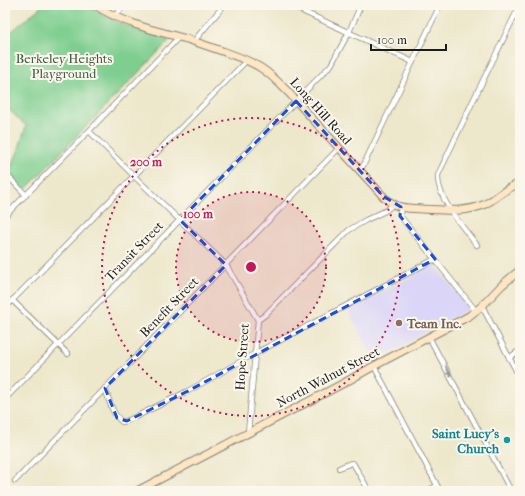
<svg xmlns="http://www.w3.org/2000/svg" width="525" height="496" viewBox="0 0 525 496" font-family="'IM FELL French Canon',serif">
  <style>
    .built { fill: #dbd6f7 }
    .green { fill: #7ece8f; stroke: #4d7556 }
    .lines { fill: none; stroke-linecap: round; stroke-linejoin: round }
    .street-casing { stroke: #848274; stroke-width: 6 }
    .secondary-casing { stroke: #848274; stroke-width: 9 }
    .street { stroke: #fff; stroke-width: 4.5 }
    .secondary { stroke: #fce6c4; stroke-width: 7 }
    .oneway { fill: #999 }
    .marked { fill: none; stroke: #1d4ed8; stroke-width: 3; stroke-dasharray: 8 5; stroke-linejoin: round }
    .ring { fill: none; stroke: #c2185b; stroke-width: 2; stroke-dasharray: 2 4 }
    .education-dot { fill: #8d6e63; stroke: #fbf7ec; stroke-width: 1.5 }
    .culture-dot { fill: #0f9aa8; stroke: #fbf7ec; stroke-width: 1.5 }
    .labels { text-anchor: middle; dominant-baseline: central; stroke-width: 4; stroke-linejoin: round; paint-order: stroke }
    .park-label { font-size: 13px; fill: #3e5a44; stroke: #fbf7ec }
    .street-label { font-size: 13px; fill: #1c1c1c; stroke: #fbf7ec }
    .education-label { font-size: 13px; font-weight: bold; fill: #785e54; stroke: #fbf7ec; text-anchor: start }
    .culture-label { font-size: 13px; font-weight: bold; fill: #0d838f; stroke: #fbf7ec; text-anchor: end }
    .centre { fill: #c2185b; stroke: #fbf7ec; stroke-width: 2 }
    .ring-label { font-size: 12px; text-anchor: middle; font-weight: bold; fill: #c2185b; stroke: #fbf7ec; stroke-width: 4; stroke-linejoin: round; paint-order: stroke }
  </style>
  <rect width="100%" height="100%" fill="#fbf7ec"/>
  <filter id="ink" filterUnits="userSpaceOnUse"><feTurbulence type="fractalNoise" baseFrequency=".025" numOctaves="2"/><feDisplacementMap in="SourceGraphic" scale="8" xChannelSelector="R" yChannelSelector="G"/><feConvolveMatrix kernelMatrix="1 2 1 2 8 2 1 2 1" color-interpolation-filters="sRGB"/></filter>
  <filter id="wash" filterUnits="userSpaceOnUse"><feTurbulence type="fractalNoise" baseFrequency=".012" numOctaves="4" result="noise"/><feDisplacementMap in="SourceGraphic" scale="16" xChannelSelector="R" yChannelSelector="G"/><feGaussianBlur stdDeviation="0.9" result="paint"/><feColorMatrix in="noise" values="0 0 0 0 0 0 0 0 0 0 0 0 0 0 0 0 0 1.4 0 .05"/><feComposite in="paint" operator="in"/></filter>
  <g filter="url(#wash)">
    <rect width="100%" height="100%" fill="#ede7cb"/>
    <path class="built" d="M434,264L469,307V309L375,361L348,311Z"/>
    <path class="green" d="M43,5H86L103,15L125,25L148,33L166,38L168,40V42L23,192L7,176L17,154L26,126L5,106V37Z"/>
  </g>
  <g filter="url(#ink)">
    <g class="lines">
      <g class="street-casing">
        <g id="street">
          <path d="M289,5L413,62"/>
          <path d="M115,16L124,5"/>
          <path d="M194,41L224,5"/>
          <path d="M89,131L134,176L226,265L258,320L248,433"/>
          <path d="M360,171L364,164L440,5"/>
          <path d="M5,173L26,195"/>
          <path d="M401,207L400,214L401,217L476,311"/>
          <path d="M5,216L89,131L179,37"/>
          <path d="M477,245C464,229 436,197 438,175L472,103L520,5"/>
          <path d="M12,300L68,354"/>
          <path d="M482,306L520,378"/>
          <path d="M5,308L247,60"/>
          <path d="M258,320L265,315L349,230L366,220L387,210L393,204"/>
          <path d="M429,337L511,491"/>
          <path d="M509,358L520,350"/>
          <path d="M374,366L440,491"/>
          <path d="M105,388C109,400 112,414 122,422L127,421L188,391L254,354L435,259"/>
          <path d="M5,399L331,65L349,32L361,5"/>
          <path d="M339,468L351,463H353L369,491"/>
          <path d="M15,481L339,148"/>
          <path d="M427,491L437,486"/>
        </g>
      </g>
      <g class="secondary-casing">
        <g id="secondary">
          <path d="M95,5C122,23 156,31 187,39C199,43 210,47 222,51C236,56 249,60 261,68C272,75 280,84 289,93L383,196C387,200 392,204 398,206C405,209 414,208 422,209C442,210 464,213 483,205C496,200 506,186 520,184"/>
          <path d="M137,491L344,383L374,366L469,316L482,306L502,285L520,270"/>
        </g>
      </g>
      <use href="#street" class="street"/>
      <use href="#secondary" class="secondary"/>
    </g>
    <defs><path id="oneway-solid" d="M-6-.8H1V-3.2L6.5 0L1 3.2V.8H-6Z"/></defs>
    <use class="oneway" href="#oneway-solid" transform="translate(448 371) rotate(62)"/>
  </g>
  <path class="marked" d="M296,101L383,196L401,207L400,216L435,259L188,391L127,421L117,418L105,388L226,265L180,220Z"/>
  <circle cx="251" cy="267" r="75" fill="#c2185b" fill-opacity=".12"/>
  <g class="ring">
    <circle cx="251" cy="267" r="75"/>
    <circle cx="251" cy="267" r="149"/>
  </g>
  <circle class="education-dot" cx="399" cy="323" r="4"/>
  <circle class="culture-dot" cx="507" cy="440" r="4"/>
  <g class="labels">
    <g class="park-label">
      <text x="64" y="58">Berkeley Heights<tspan x="64" dy="15">Playground</tspan></text>
    </g>
    <g class="street-label">
      <text transform="translate(321 111) rotate(48)">Long Hill Road</text>
      <text transform="translate(134 251) rotate(-46)">Transit Street</text>
      <text transform="translate(169 307) rotate(-46)">Benefit Street</text>
      <text transform="translate(242 357) rotate(-86)">Hope Street</text>
      <text transform="translate(328 377) rotate(-28)">North Walnut Street</text>
    </g>
    <g class="education-label">
      <text x="407" y="323">Team Inc.</text>
    </g>
    <g class="culture-label">
      <text x="499" y="433">Saint Lucy's<tspan x="499" dy="15">Church</tspan></text>
    </g>
  </g>
  <circle cx="251" cy="267" r="6" class="centre"/>
  <g class="ring-label">
    <text x="146" y="166">200 m</text>
    <text x="198" y="218">100 m</text>
  </g>
  <rect width="525" height="496" fill="none" stroke="#fbf7ec" stroke-width="20"/>
  <path d="M371 44v6h75v-6" fill="none" stroke="#1c1c1c" stroke-width="2"/>
  <text x="377" y="44" font-size="12" fill="#1c1c1c" stroke="#fbf7ec" stroke-width="3" paint-order="stroke">100 m</text>
</svg>
